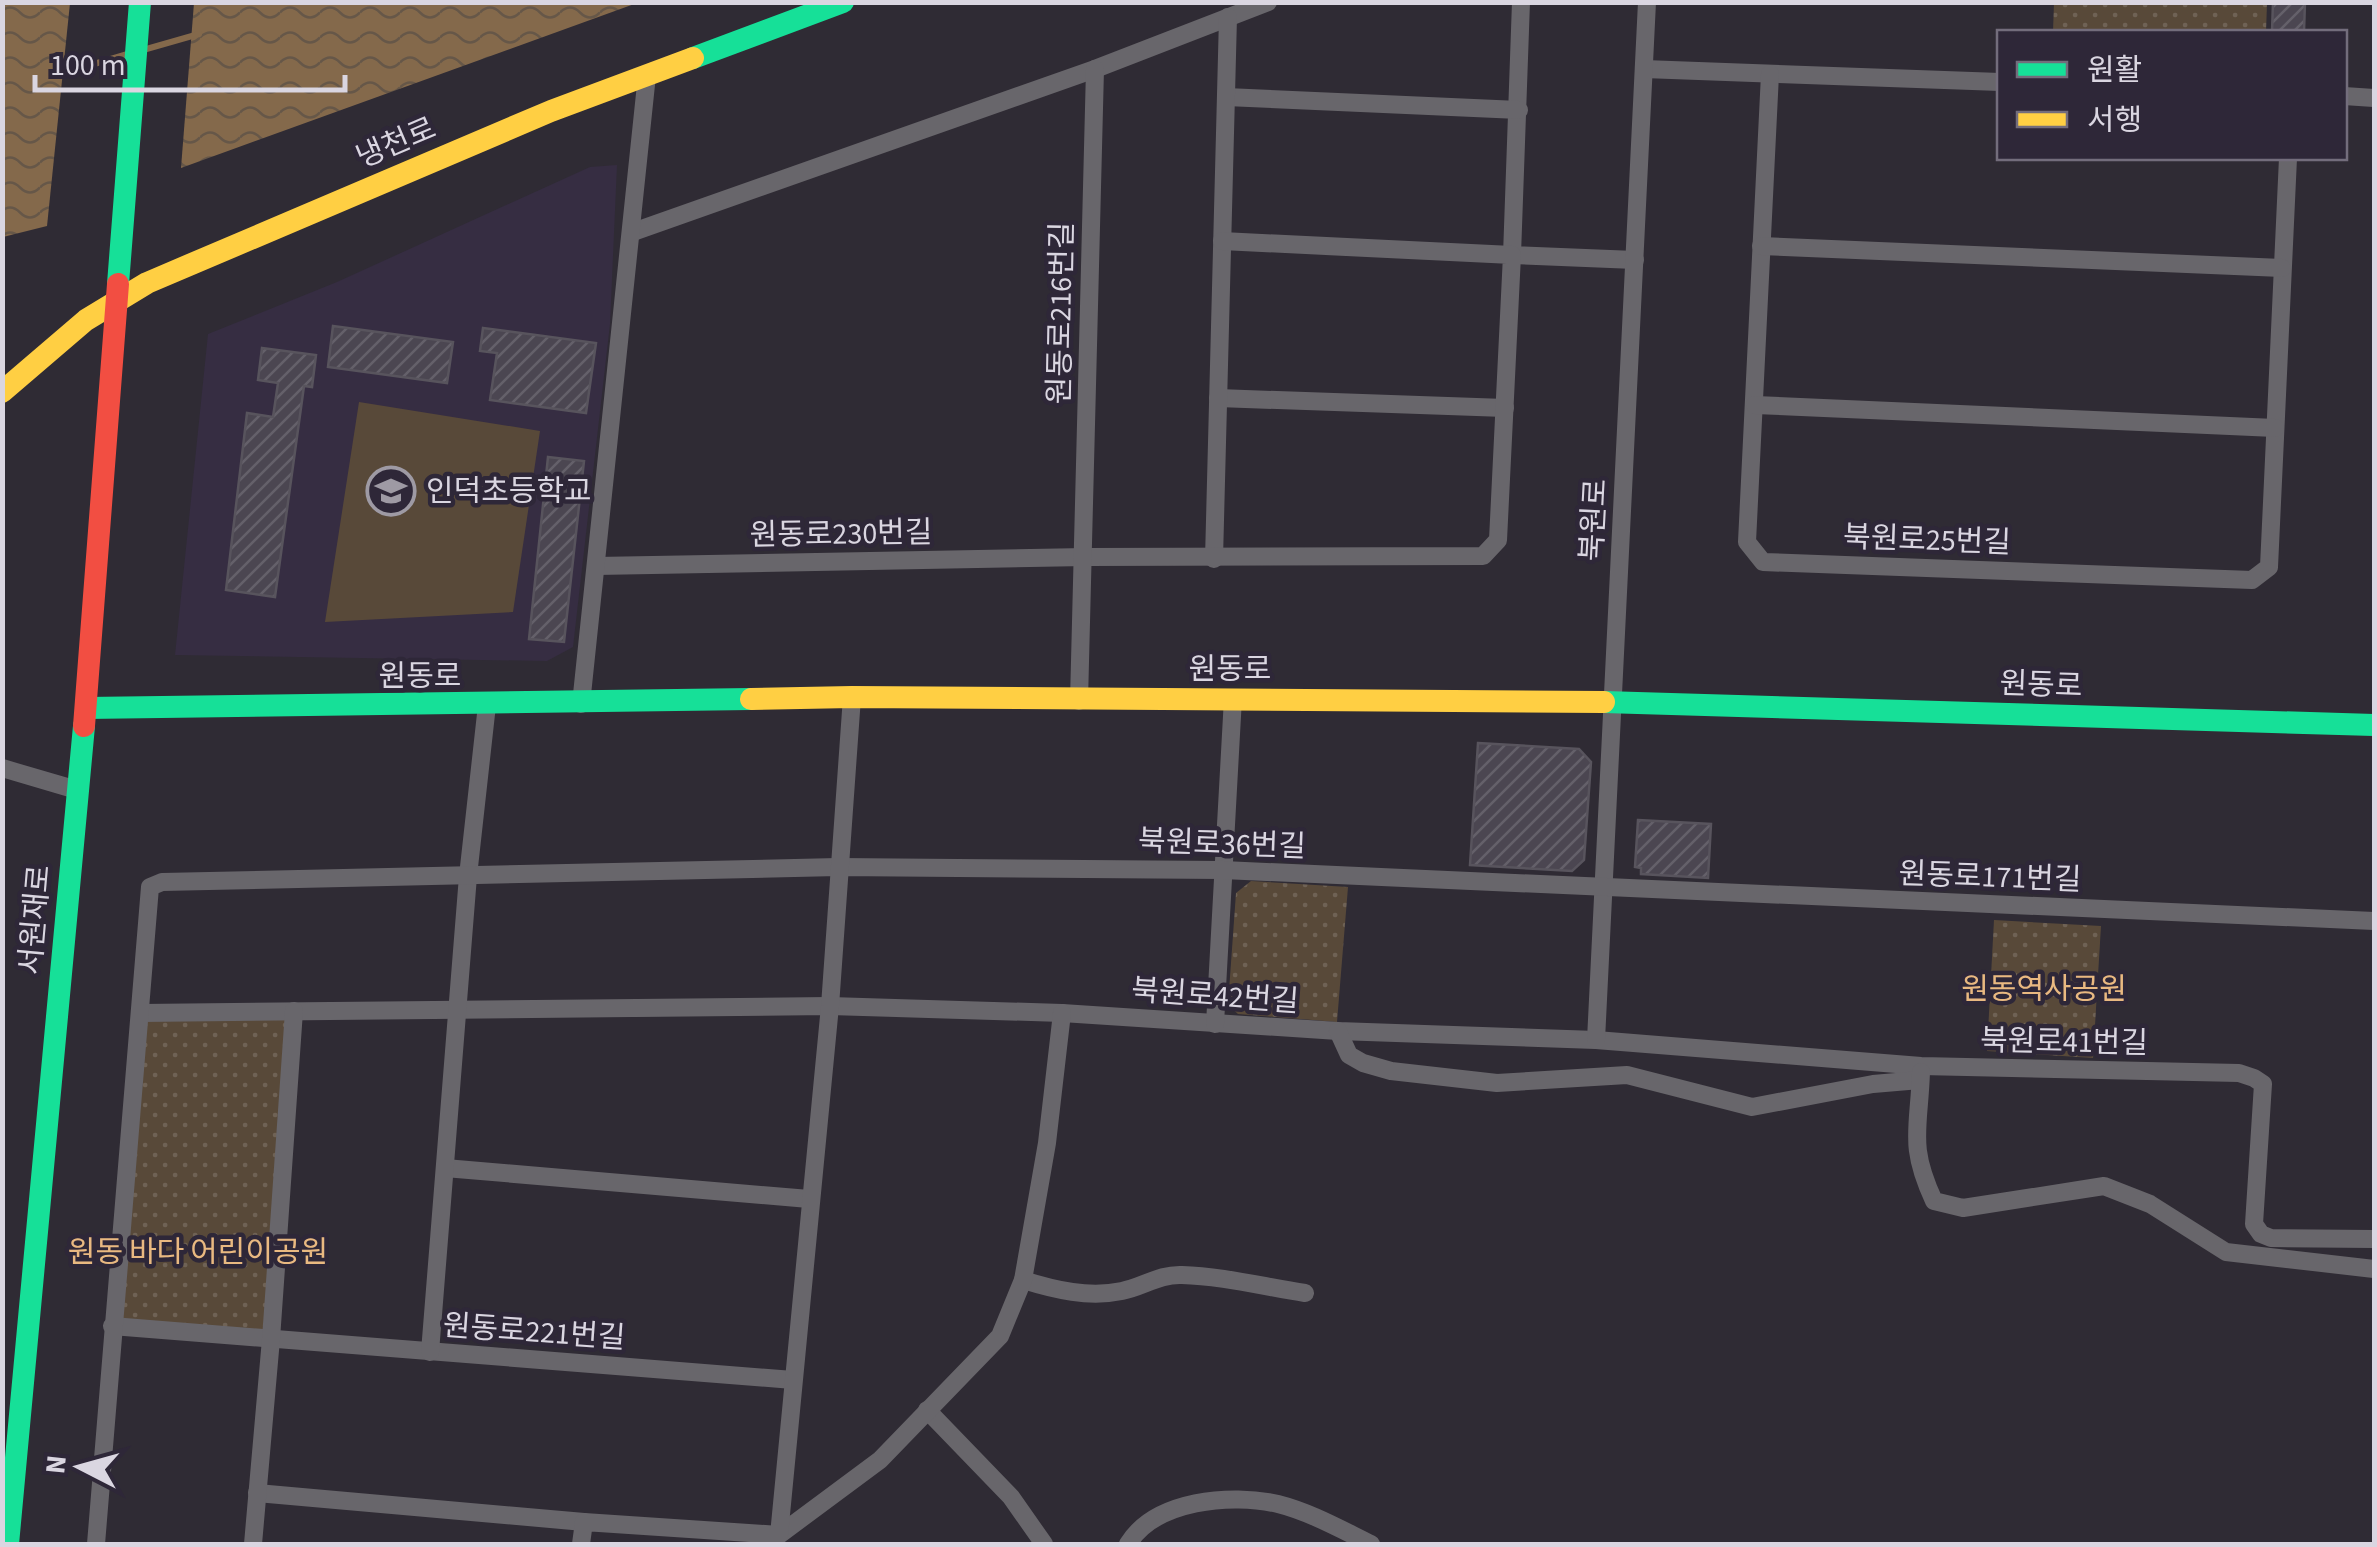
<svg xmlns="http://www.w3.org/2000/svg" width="2377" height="1547" viewBox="0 0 2377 1547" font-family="'Source Sans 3','Noto Sans KR',sans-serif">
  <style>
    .built { fill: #362d42 }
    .park { fill: url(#park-dots) }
    .pitch { fill: #584939 }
    .water { fill: url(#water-waves) }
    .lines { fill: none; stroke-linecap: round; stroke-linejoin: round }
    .stream { stroke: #84694b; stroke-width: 6 }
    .building { fill: url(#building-hatch); stroke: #58545d; stroke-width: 2.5 }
    .street { stroke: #68666b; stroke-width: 18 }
    .fast { stroke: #16e098; stroke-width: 22 }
    .slow { stroke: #ffcf43; stroke-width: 22 }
    .jam { stroke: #f24e42; stroke-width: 22 }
    .labels { text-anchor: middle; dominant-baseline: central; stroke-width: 9; stroke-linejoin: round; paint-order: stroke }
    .street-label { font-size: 30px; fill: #dad6e1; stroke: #2e2738 }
    .poi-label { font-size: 30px; fill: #dad6e1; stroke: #2e2738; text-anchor: start }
    .park-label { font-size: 30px; fill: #e9b981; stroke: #2e2738 }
  </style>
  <defs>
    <pattern id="park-dots" width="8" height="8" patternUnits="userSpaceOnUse" patternTransform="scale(2.5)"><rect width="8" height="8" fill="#584939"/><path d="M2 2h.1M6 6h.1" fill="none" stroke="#6f6255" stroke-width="1.8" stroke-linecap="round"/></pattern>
    <pattern id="water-waves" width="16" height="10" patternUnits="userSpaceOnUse" patternTransform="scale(2.5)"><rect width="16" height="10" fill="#84694b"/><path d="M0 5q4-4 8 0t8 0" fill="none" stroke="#665748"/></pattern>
    <pattern id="building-hatch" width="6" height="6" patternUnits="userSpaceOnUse" patternTransform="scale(2.5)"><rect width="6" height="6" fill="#4b4651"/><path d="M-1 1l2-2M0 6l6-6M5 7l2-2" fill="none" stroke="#64606a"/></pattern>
  </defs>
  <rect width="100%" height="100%" fill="#2f2b34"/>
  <path class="built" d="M617,165L610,324L573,647L547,661L175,655L208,334L337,282L590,167Z"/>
  <g class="park">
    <path d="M2054,3H2267L2266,32H2053Z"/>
    <path d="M1251,881L1348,887L1337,1022L1238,1014L1228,1005L1236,893Z"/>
    <path d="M1994,920L2101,926L2093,1058L1987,1051Z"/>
    <path d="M294,1011L271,1339L112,1326L141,1013Z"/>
  </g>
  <path class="pitch" d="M359,402L540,431L513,612L325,622Z"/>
  <g class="water">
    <path d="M2,3H70L47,226L3,237Z"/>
    <path d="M194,3L195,2L637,3L181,168Z"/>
  </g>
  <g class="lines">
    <g class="stream">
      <path d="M143,50L199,34"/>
      <path d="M57,75L131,53"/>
    </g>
  </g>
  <g class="building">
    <path d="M2273,2H2305L2304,32H2272Z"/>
    <path d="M333,326L453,342L447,383L328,367Z"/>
    <path d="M483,328L596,343L586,413L490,400L497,353L480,351Z"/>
    <path d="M262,348L316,355L312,387L304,386L275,597L226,590L247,413L273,417L278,383L258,380Z"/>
    <path d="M548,457L584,461L564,642L529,639Z"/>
    <path d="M1478,743L1579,749L1591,762L1584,860L1572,871L1470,865Z"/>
    <path d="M1638,820L1711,824L1708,878L1641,874V868L1635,867Z"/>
  </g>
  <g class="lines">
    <g class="street">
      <path d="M1521,2L1512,255L1635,260"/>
      <path d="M1644,69L2000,82"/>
      <path d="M1770,74L1747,542L1763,562L2252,580L2269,567L2288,158"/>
      <path d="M2344,96L2374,98"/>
      <path d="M1226,97L1519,110"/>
      <path d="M633,232L1095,69L1268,2"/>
      <path d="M1761,246L2282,268"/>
      <path d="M1218,398L1505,408"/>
      <path d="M1755,405L2275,428"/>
      <path d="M1214,559L1228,17"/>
      <path d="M596,566L1086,557L1483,556L1498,540L1512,255L1222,241"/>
      <path d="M1079,701L1095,69"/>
      <path d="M581,704L647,75"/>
      <path d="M2,768L77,790"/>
      <path d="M141,1013L830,1006L1062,1013L1338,1031L1596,1040L1921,1066L2239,1073L2254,1078L2263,1084L2254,1224L2261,1234L2271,1238L2374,1239"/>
      <path d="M1215,1024L1233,698"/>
      <path d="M1338,1031L1349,1055L1363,1063L1391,1071L1497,1083L1627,1075L1752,1107L1873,1084L1920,1080"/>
      <path d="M1596,1040L1647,2"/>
      <path d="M1921,1072C1919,1130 1908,1145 1934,1201L1963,1208L2104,1186L2150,1204L2226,1252L2374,1269"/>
      <path d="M445,1168L809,1199"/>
      <path d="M1023,1280C1055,1290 1089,1298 1122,1291C1143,1287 1159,1274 1182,1275C1222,1276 1265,1287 1305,1293"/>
      <path d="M112,1326L793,1380"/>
      <path d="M430,1352L468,876L487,705"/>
      <path d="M927,1410L1011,1497L1044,1544"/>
      <path d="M257,1493L584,1522"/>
      <path d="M779,1535L880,1460L1000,1336L1023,1280L1047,1143L1062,1013"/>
      <path d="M96,1544L150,887L162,882L838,867L1223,870L2374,921"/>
      <path d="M253,1544L271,1339L294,1011"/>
      <path d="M581,1544L584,1522L779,1535L830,1006L852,697"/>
      <path d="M1128,1544C1155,1500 1231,1493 1278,1504C1310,1512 1342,1530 1371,1544"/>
    </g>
    <g class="fast">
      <path d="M693,58L843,2"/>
      <path d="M118,284L140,2"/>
      <path d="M1604,702L2374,725"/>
      <path d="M86,708L751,699"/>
      <path d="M8,1544L84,726"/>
    </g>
    <g class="slow">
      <path d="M2,392L86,320L147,283L551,111L693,58"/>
      <path d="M751,699L852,697L1604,702"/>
    </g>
    <path class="jam" d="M84,726L118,284"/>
  </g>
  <defs>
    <g id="school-ring" transform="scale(2.5)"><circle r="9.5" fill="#2e2738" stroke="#9e9aa4" stroke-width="1.5"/><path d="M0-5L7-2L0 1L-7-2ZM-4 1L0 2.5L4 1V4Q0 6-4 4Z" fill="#9e9aa4"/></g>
  </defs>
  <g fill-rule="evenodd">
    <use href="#school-ring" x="391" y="491"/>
  </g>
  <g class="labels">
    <g class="street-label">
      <text transform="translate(396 143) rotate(-23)">냉천로</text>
      <text transform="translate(1061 313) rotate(-89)">원동로216번길</text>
      <text transform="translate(1594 520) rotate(-87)">북원로</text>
      <text transform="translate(841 534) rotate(-1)">원동로230번길</text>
      <text transform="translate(1927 540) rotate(2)">북원로25번길</text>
      <text x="1230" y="669">원동로</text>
      <text x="420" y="676">원동로</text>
      <text transform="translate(2041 685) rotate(2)">원동로</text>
      <text transform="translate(1222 844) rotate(2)">북원로36번길</text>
      <text transform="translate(1990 877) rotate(2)">원동로171번길</text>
      <text transform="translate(35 920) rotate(-85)">서원재로</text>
      <text transform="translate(1215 996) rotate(4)">북원로42번길</text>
      <text transform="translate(2064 1042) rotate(1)">북원로41번길</text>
      <text transform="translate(534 1332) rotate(4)">원동로221번길</text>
    </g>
    <g class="poi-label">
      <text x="426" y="491">인덕초등학교</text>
    </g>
    <g class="park-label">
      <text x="2044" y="989">원동역사공원</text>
      <text x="198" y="1252">원동 바다 어린이공원</text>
    </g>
  </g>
  <rect width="2377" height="1547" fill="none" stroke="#dad6e1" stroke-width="10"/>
  <rect x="1997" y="30" width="350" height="130" fill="#2e2738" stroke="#736d7c" stroke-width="2.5"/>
  <rect x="2017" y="62" width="50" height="15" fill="#16e098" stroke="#736d7c" stroke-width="2.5"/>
  <text x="2087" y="80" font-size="30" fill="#dad6e1">원활</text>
  <rect x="2017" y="112" width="50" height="15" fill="#ffcf43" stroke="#736d7c" stroke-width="2.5"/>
  <text x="2087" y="130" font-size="30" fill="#dad6e1">서행</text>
  <g transform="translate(80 1467) rotate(276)" stroke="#2e2738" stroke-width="8" paint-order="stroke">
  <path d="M0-8L18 38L0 25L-18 38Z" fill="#dad6e1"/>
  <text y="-15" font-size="28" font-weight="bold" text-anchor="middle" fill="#dad6e1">N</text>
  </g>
  <path d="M35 75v15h310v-15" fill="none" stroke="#dad6e1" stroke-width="5"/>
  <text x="50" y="75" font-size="30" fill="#dad6e1" stroke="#2e2738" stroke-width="8" paint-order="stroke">100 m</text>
</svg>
